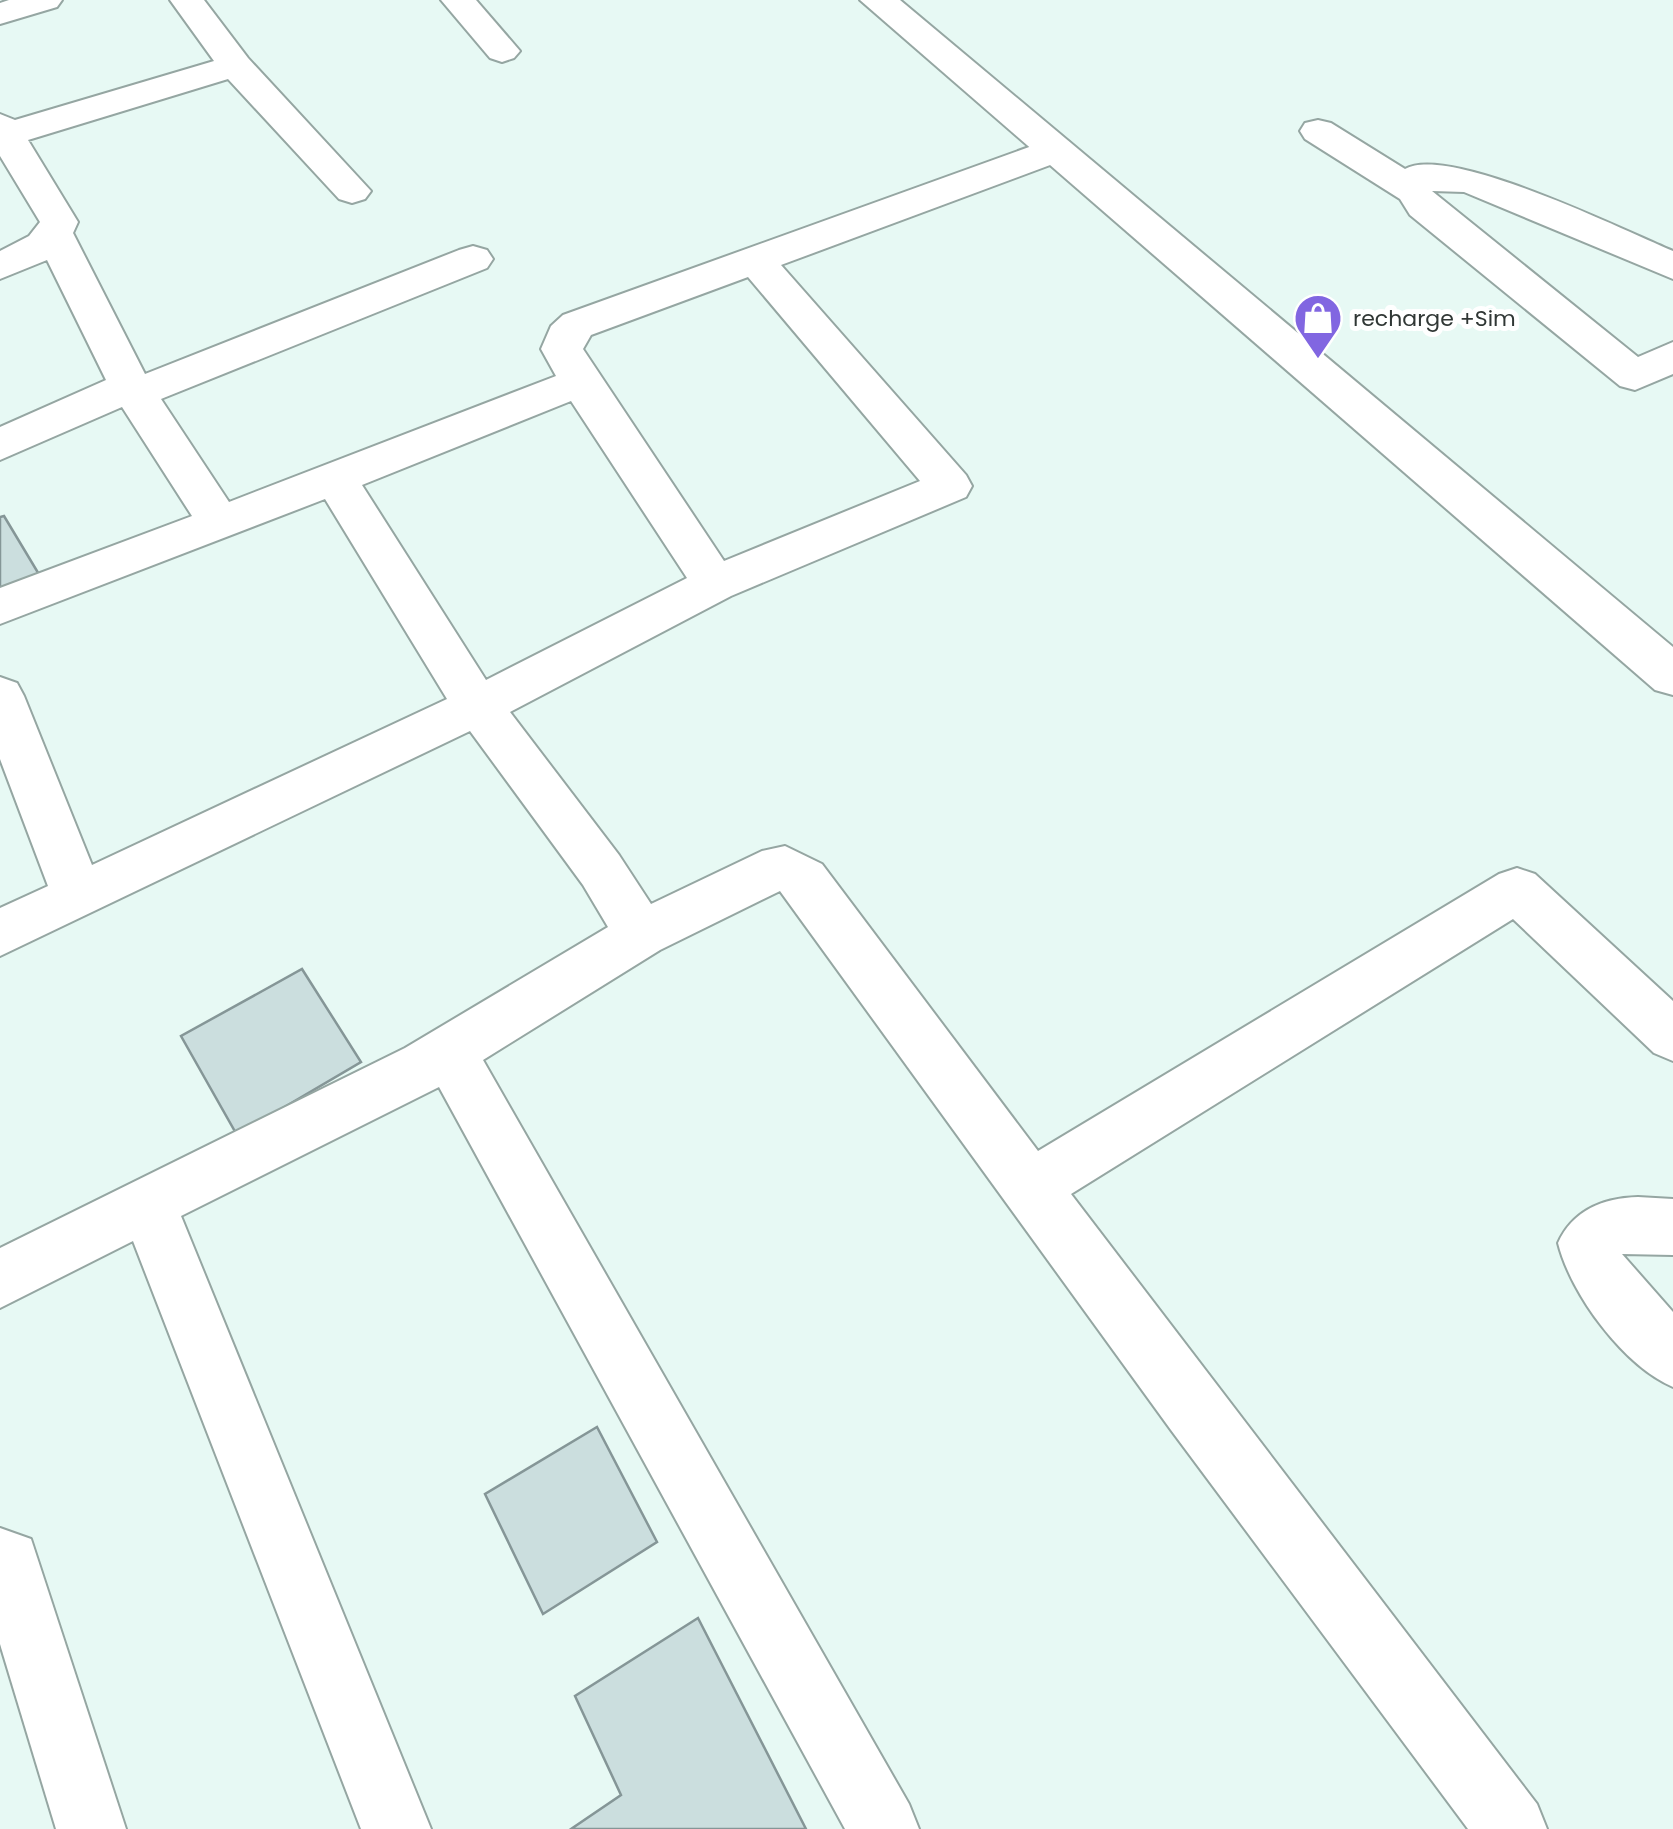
<svg xmlns="http://www.w3.org/2000/svg" width="1673" height="1829" viewBox="0 0 1673 1829" font-family="Poppins,sans-serif">
  <style>
    .building { fill: #cbdede; stroke: #859697; stroke-width: 2.5 }
    .lines { fill: none; stroke-linecap: round; stroke-linejoin: round }
    .minor-casing { stroke: #95a6a2; stroke-width: 4 }
    .tertiary-casing { stroke: #95a6a2; stroke-width: 4 }
    .minor { fill: #fff; fill-rule: evenodd }
    .tertiary { fill: #fff; fill-rule: evenodd }
    .labels { text-anchor: middle; dominant-baseline: central; stroke-width: 10; stroke-linejoin: round; paint-order: stroke }
    .far-poi-label { font-size: 22px; fill: #303735; stroke: #fff; text-anchor: start }
  </style>
  <rect width="100%" height="100%" fill="#e7f9f4"/>
  <g class="building">
    <path d="M4,516L40,576L0,594V517Z"/>
    <path d="M302,969L361,1062L237,1135L181,1036Z"/>
    <path d="M597,1427L657,1542L543,1614L485,1494Z"/>
    <path d="M698,1618L806,1829H571L621,1795L575,1696Z"/>
  </g>
  <g class="lines">
    <g class="minor-casing">
      <g id="minor">
        <path d="M9,0H62L57,7L0,24V3Z"/>
        <path d="M170,0H204L248,58L371,191L365,199L352,203L339,199L228,79L28,140L78,222L73,233L145,374L459,250L473,246L487,250L493,259L487,268L161,399L229,502L556,376L541,349L551,326L563,315L1043,142L1056,139L1069,142L1075,150L1069,158L781,265L966,475L972,486L966,497L731,596L510,712L619,855L651,904L762,851L785,846L822,864L1038,1151L1499,874L1517,868L1535,874L1673,1001V1061L1654,1053L1513,919L1071,1194L1537,1804L1547,1829H1468L1171,1430L780,891L660,950L483,1060L909,1804L919,1829H845L439,1087L181,1216L431,1829H361L133,1241L0,1308V1248L405,1048L608,927L583,885L470,731L0,956V908L48,886L0,759V677L17,683L24,696L92,865L447,699L325,499L0,624V588L192,516L122,407L0,460V427L106,380L47,260L0,279V251L29,236L40,222L0,156V114L15,120L214,61ZM748,277L920,481L724,561L583,349L591,335ZM571,401L687,578L486,680L362,485Z"/>
        <path d="M441,0H476L520,51L514,58L502,62L490,58Z"/>
        <path d="M1318,120L1331,123L1405,169C1449,144 1623,230 1673,251V279L1464,192L1432,191L1638,357L1673,342V374L1635,390L1620,386L1410,215L1400,199L1305,139L1300,131L1305,123Z"/>
        <path d="M1638,1197L1673,1199V1255L1622,1254L1673,1312V1387C1624,1366 1571,1295 1558,1243C1573,1210 1603,1198 1638,1197Z"/>
        <path d="M0,1528L31,1539L126,1829H56L0,1644Z"/>
      </g>
    </g>
    <g class="tertiary-casing">
      <path id="tertiary" d="M860,0H900L1673,647V695L1655,690Z"/>
    </g>
    <use href="#minor" class="minor"/>
    <use href="#tertiary" class="tertiary"/>
  </g>
  <defs>
    <g id="shop-pin" transform="scale(2.5)"><path d="M0 17L-7.5 6A9.5 9.5 0 1 1 7.5 6Z" fill="#8166e1" stroke="#fff"/><path d="M-5-2.5h2.3a2.7 3.5 0 0 1 5.4 0H5L5.5 6h-11ZM-1.5-2.5h3a1.5 2.3 0 0 0-3 0Z" fill="#fff"/></g>
  </defs>
  <g fill-rule="evenodd">
    <use href="#shop-pin" x="1318" y="318"/>
  </g>
  <g class="labels">
    <g class="far-poi-label">
      <text x="1353" y="318">recharge +Sim</text>
    </g>
  </g>
</svg>
